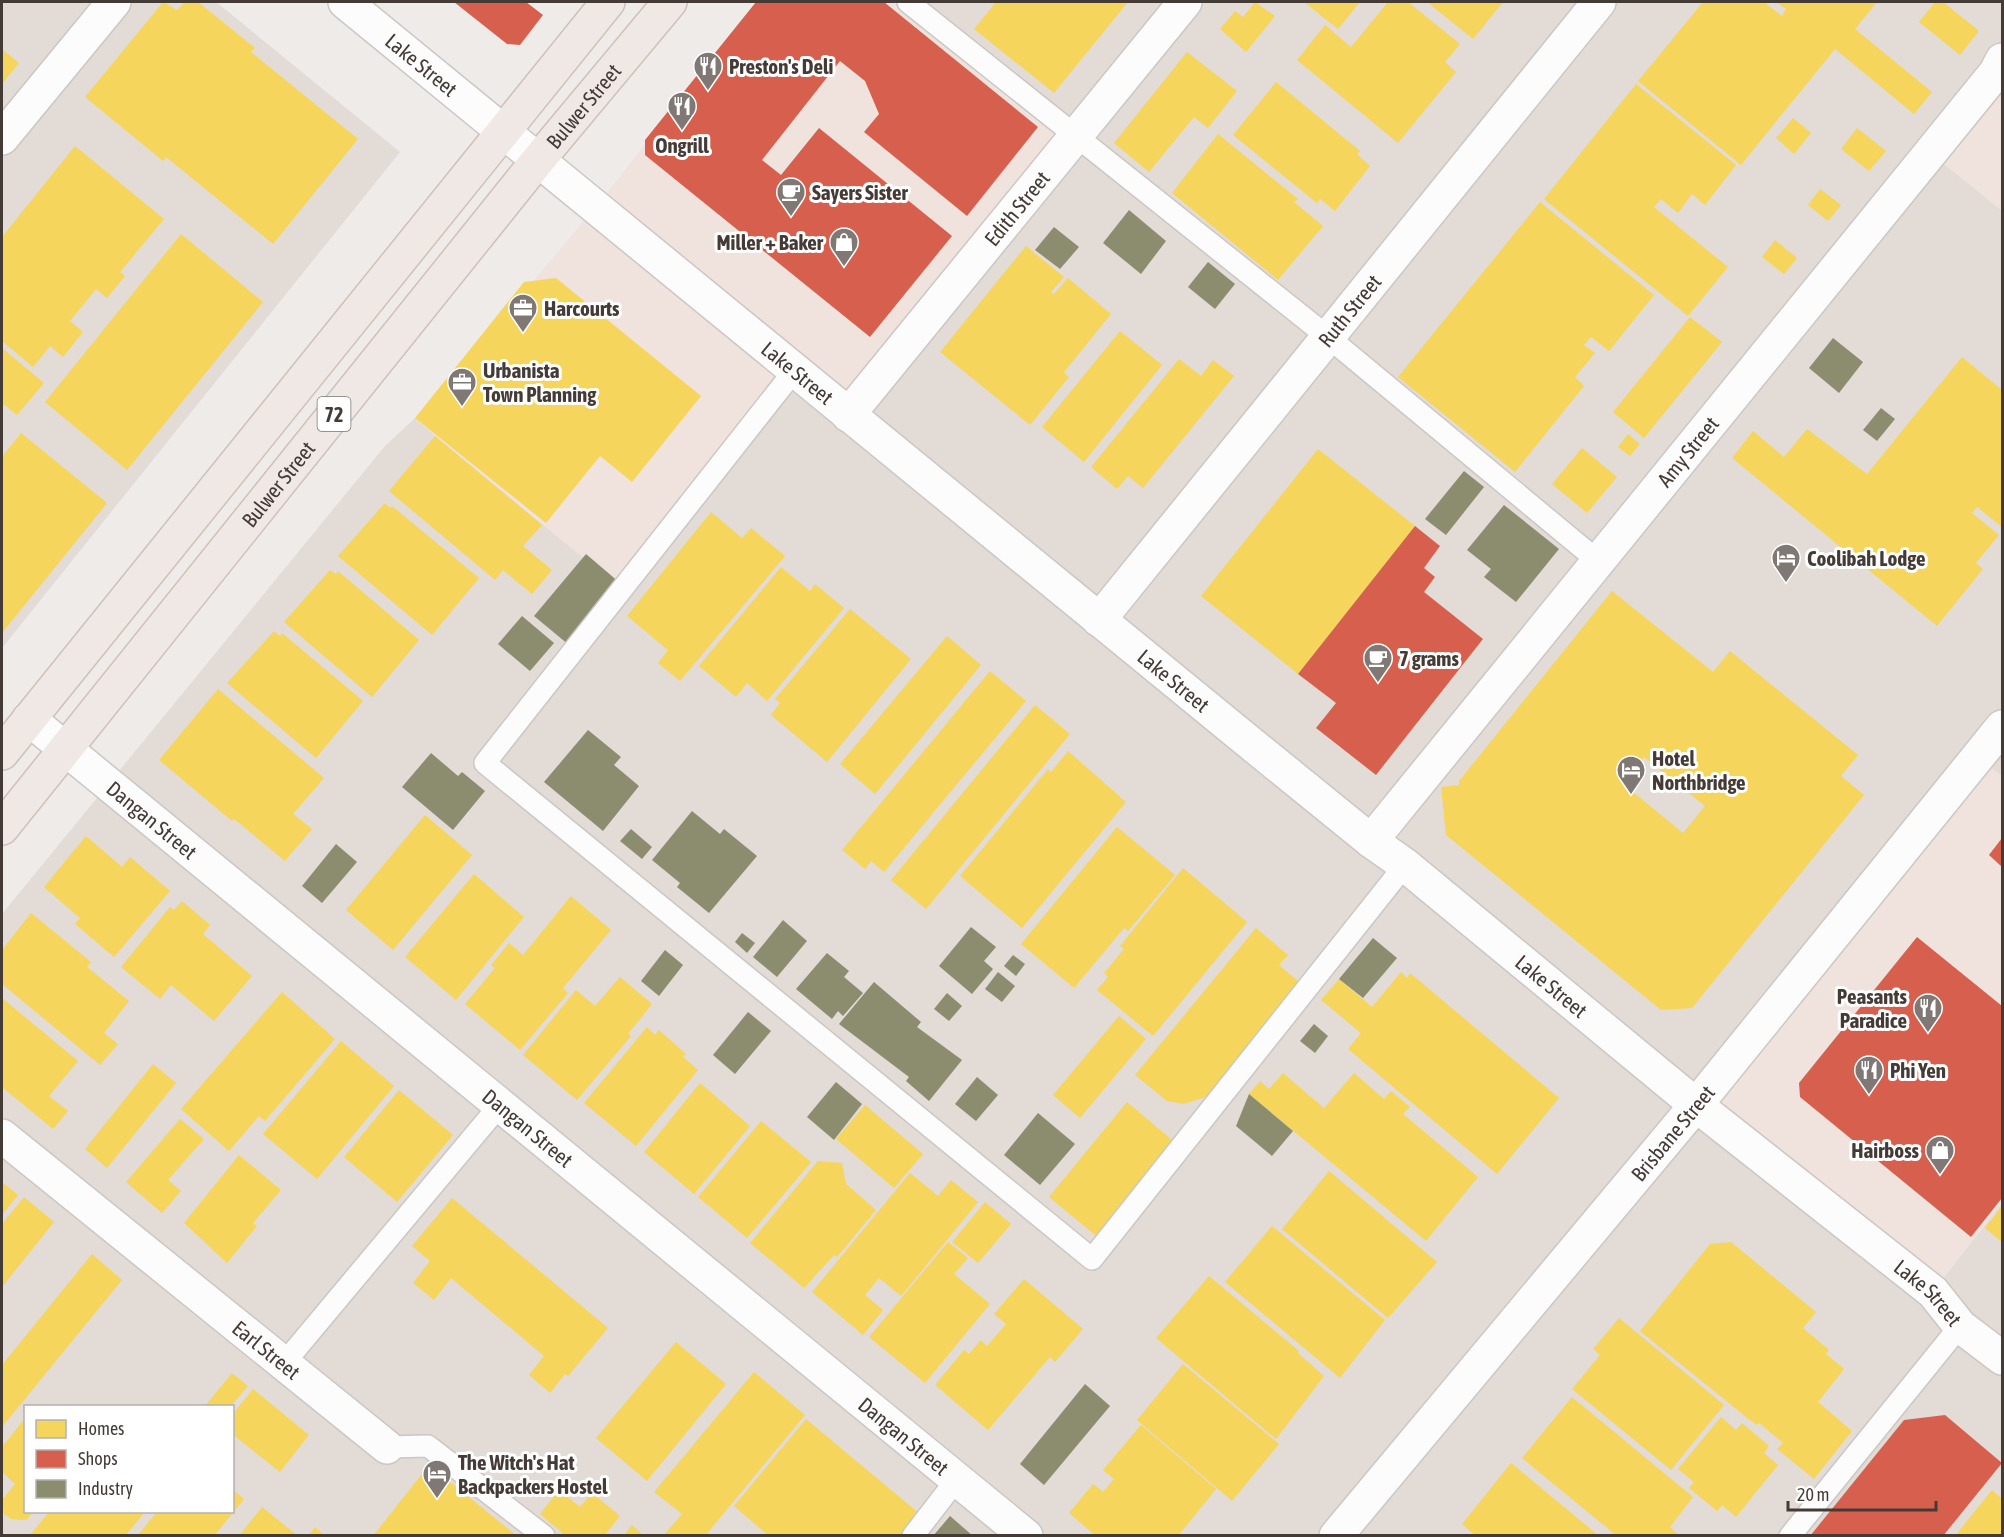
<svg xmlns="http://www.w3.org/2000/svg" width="2004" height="1537" viewBox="0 0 2004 1537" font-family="'Asap Condensed',sans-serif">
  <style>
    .residential { fill: #e2dbd6; fill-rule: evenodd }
    .commercial { fill: #f0e2dc }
    .homes { fill: #f6d55c; fill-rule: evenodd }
    .shops { fill: #d6604d }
    .industry { fill: #8c8c6e }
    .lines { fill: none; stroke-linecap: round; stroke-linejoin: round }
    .lane-casing { stroke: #cbc7c5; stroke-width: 24 }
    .street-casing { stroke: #cbc7c5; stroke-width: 36 }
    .primary-casing { stroke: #cfc1b8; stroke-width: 36 }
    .lane { stroke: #fcfcfc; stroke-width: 21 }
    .street { stroke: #fcfcfc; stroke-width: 33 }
    .primary { stroke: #efe8e4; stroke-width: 33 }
    .labels { text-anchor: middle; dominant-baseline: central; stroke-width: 6; stroke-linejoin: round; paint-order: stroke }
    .shield { fill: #fff; stroke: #7c7572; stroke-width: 1.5 }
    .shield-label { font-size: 20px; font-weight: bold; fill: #443a36 }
    .street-label { font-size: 21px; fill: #443a36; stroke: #fff }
    .poi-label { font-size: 21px; font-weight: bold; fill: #443a36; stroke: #fff; text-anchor: start }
  </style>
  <rect width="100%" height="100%" fill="#eeebe9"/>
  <g class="residential">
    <path d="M2,2H216L400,152L2,648Z"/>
    <path d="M908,2H2002V1535L2,1536V914L385,446L415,418L622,589ZM26,1406H232V1512H26Z"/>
  </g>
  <g class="commercial">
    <path d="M757,2H908L1075,136L848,415L795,372L622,590L416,420L595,208Z"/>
    <path d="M2002,77V211L1930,153Z"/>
    <path d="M1978,757L2002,776V1203L1933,1292L1696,1105Z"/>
  </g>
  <g class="homes">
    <path d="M163,2L177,10L185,2H198L255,48L251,52L358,139L273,244L166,157L163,161L85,97Z"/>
    <path d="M996,2H1128L1054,93L974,29Z"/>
    <path d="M1255,2L1275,16L1246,52L1220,29L1235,11L1243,17Z"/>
    <path d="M1304,2H1360L1338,29Z"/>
    <path d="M1388,2H1408L1460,44L1445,62L1456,72L1398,143L1297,60L1325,25L1351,47Z"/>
    <path d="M1427,2H1503L1473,39Z"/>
    <path d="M1703,2H1764L1782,16L1786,9L1776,2H1877L1855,29L1932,92L1914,114L1835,49L1741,165L1638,81Z"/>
    <path d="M1935,2H1943L1979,31L1960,55L1919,22Z"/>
    <path d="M2,49L19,63L2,84Z"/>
    <path d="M1187,52L1237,91L1208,128L1194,117L1149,172L1114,143Z"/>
    <path d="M1276,82L1360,151L1357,154L1370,166L1335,211L1320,199L1317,203L1233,135Z"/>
    <path d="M1636,84L1736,165L1705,205L1692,194L1678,213L1661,199L1654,207L1728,267L1688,316L1544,199Z"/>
    <path d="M1793,118L1811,133L1794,154L1776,138Z"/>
    <path d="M1857,128L1886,151L1869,171L1841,149Z"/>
    <path d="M1218,134L1298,199L1294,202L1323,226L1278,280L1172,193Z"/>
    <path d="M75,146L164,219L120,272L125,276L107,298L96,289L70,321L83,332L63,357L50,346L33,367L2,341V237Z"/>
    <path d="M1820,189L1841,205L1828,221L1808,205Z"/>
    <path d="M1540,202L1654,295L1609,351L1591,337L1584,345L1595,353L1575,377L1584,386L1515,472L1398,377Z"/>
    <path d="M181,234L263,302L127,470L45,402Z"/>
    <path d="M1775,240L1797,258L1784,274L1762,257Z"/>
    <path d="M1026,246L1064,277L1051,292L1054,294L1068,278L1111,314L1064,372L1069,377L1030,425L940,352Z"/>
    <path d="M556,278L701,396L632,482L600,456L546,523L415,418L524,282Z"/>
    <path d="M1690,317L1722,342L1644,438L1613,412Z"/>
    <path d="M1120,331L1162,365L1084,462L1042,427Z"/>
    <path d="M2,348L44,383L17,415L2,403Z"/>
    <path d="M1962,357L2002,390V527L1977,507L1972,513L1999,535L1976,563L1983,569L1937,626L1732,458L1753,431L1784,457L1807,429L1867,474Z"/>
    <path d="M1179,359L1201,376L1213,360L1234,376L1143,488L1128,476L1117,489L1091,467Z"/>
    <path d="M21,433L107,503L2,633V457Z"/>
    <path d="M1628,434L1640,444L1630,456L1618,447Z"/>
    <path d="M435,436L542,525L523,546L552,570L532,594L503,570L495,580L389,491Z"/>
    <path d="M1582,448L1617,477L1587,513L1552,484Z"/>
    <path d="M1318,449L1415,526L1298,674L1201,596Z"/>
    <path d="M385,503L390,508L392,506L479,578L432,635L338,556Z"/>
    <path d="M711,512L742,538L751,528L785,556L680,681L658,663L668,650L627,616Z"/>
    <path d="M781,567L810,591L815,584L844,608L767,701L747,683L736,697L699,666Z"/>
    <path d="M330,570L336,574L338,571L419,640L372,697L284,622Z"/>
    <path d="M1612,591L1713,672L1730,651L1858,755L1841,776L1864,795L1692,1008L1661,1010L1446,835L1441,787L1459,785V781ZM1644,757L1705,806L1683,833L1622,783Z"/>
    <path d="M850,609L911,659L827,762L771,715L780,703L775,699Z"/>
    <path d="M274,631L280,636L282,633L363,701L316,758L227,683Z"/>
    <path d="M947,636L981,665L875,794L840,764Z"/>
    <path d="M990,671L1026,701L884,872L871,861L865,869L842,850Z"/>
    <path d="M218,689L324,778L293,814L312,829L285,861L234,819L232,821L159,760Z"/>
    <path d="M1035,705L1070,734L926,909L891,880Z"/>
    <path d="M1068,751L1126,802L1022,928L960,876L1048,769L1051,772Z"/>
    <path d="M425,815L472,855L393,950L346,910Z"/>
    <path d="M1117,827L1175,875L1128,931L1124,928L1074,988L1021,944Z"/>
    <path d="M86,836L122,867L130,857L170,891L114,957L75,924L80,918L44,887Z"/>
    <path d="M1183,868L1247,922L1153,1036L1097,990L1108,977L1104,973L1124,949L1120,946Z"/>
    <path d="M474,874L524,917L456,1000L405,957Z"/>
    <path d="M571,896L611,930L563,988L568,993L520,1050L465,1004L495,968L491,965L509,943L523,955Z"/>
    <path d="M182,901L210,925L203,934L252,976L214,1021L171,985L160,999L121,967L170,907L174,910Z"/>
    <path d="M31,913L91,962L87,967L129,1001L104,1033L118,1044L100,1065L2,984V950Z"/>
    <path d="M1256,928L1288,955L1279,965L1305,987L1215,1094L1184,1104L1167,1101L1135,1075Z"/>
    <path d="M1401,972L1407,978L1410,973L1559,1098L1497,1174L1348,1049L1361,1033L1321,1000L1339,979L1372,1007Z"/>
    <path d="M620,977L652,1004L628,1034L631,1036L577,1100L523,1055L576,990L595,1006Z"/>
    <path d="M282,992L335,1039L265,1121L259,1116L229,1151L181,1109Z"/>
    <path d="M2,998L78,1061L49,1096L68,1111L53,1129L2,1087Z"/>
    <path d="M1119,1016L1146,1039L1080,1118L1053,1095Z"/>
    <path d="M647,1027L655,1035L659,1030L686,1054L683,1057L698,1070L636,1146L584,1103Z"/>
    <path d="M341,1041L394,1086L317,1179L263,1134Z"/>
    <path d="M153,1064L176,1083L107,1168L85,1149Z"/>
    <path d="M1283,1073L1324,1108L1354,1073L1384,1099L1391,1091L1410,1107L1403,1114L1478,1177L1426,1241L1249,1094L1260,1081L1269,1089Z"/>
    <path d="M700,1083L750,1126L694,1194L644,1152Z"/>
    <path d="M399,1090L453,1135L397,1202L344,1157Z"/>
    <path d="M1127,1102L1178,1145L1100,1239L1049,1197Z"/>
    <path d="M865,1105L923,1154L894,1188L836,1139Z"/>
    <path d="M180,1119L204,1139L168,1180L181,1191L162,1213L126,1182Z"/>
    <path d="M761,1121L811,1162L747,1238L698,1197Z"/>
    <path d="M239,1155L281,1190L253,1223L257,1226L227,1263L184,1223Z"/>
    <path d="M818,1161L842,1163L846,1184L876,1210L837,1257L834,1255L804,1288L750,1243Z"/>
    <path d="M1329,1171L1437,1262L1388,1318L1282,1229Z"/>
    <path d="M910,1173L938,1196L951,1180L978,1202L901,1296L879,1278L865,1295L883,1310L863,1335L812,1292Z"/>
    <path d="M2,1182L18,1195L2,1215Z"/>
    <path d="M24,1197L54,1222L2,1287V1224Z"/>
    <path d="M452,1198L608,1328L568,1376L565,1374L550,1393L529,1375L544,1356L451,1278L434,1300L413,1283L430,1261L412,1246Z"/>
    <path d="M985,1202L1011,1224L978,1263L952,1242Z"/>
    <path d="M2002,1206V1242L1985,1228Z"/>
    <path d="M1272,1226L1385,1320L1340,1378L1225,1282Z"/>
    <path d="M948,1242L968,1258L954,1274L990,1304L925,1383L869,1337Z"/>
    <path d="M1731,1242L1816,1312L1803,1328L1829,1350L1826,1354L1844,1369L1818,1402L1852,1431L1814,1479L1777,1449L1783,1443L1759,1423L1757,1425L1751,1421L1640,1331L1710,1244Z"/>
    <path d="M92,1254L122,1280L2,1427V1365Z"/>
    <path d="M1209,1276L1299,1351L1298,1353L1324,1376L1276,1439L1156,1338Z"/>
    <path d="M1024,1279L1083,1329L1055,1362L1050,1357L988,1430L935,1385L964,1350L969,1354L981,1340L987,1346L1006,1324L994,1314Z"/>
    <path d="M1619,1318L1724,1405L1671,1470L1572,1389L1600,1355L1593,1349Z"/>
    <path d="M676,1342L726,1384L647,1481L596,1438Z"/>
    <path d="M1183,1364L1279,1444L1232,1501L1137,1420Z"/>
    <path d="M754,1372L805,1415L705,1536H663L682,1514L654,1492Z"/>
    <path d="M232,1373L248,1386L231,1406H205Z"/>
    <path d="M253,1389L309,1435L280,1472L232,1434V1415Z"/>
    <path d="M1572,1397L1693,1497L1670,1527L1680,1536H1617L1522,1458Z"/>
    <path d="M26,1417V1512H33L26,1520L11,1519L4,1514L2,1500L15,1484L2,1472V1447Z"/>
    <path d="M1721,1417L1736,1430L1742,1423L1769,1446L1764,1453L1778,1465L1736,1517L1722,1505L1717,1511L1689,1488L1694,1482L1678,1469Z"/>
    <path d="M806,1419L921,1515L905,1536H769L734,1506Z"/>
    <path d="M1141,1425L1216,1489L1178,1536H1096L1069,1513L1093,1484L1103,1492L1114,1479L1103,1470Z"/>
    <path d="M1511,1463L1599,1536H1476L1462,1524Z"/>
    <path d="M429,1465L517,1536H373Z"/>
    <path d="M232,1489L244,1499L214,1536H137L157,1512H232Z"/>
    <path d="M559,1490L580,1507L592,1493L620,1516L604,1536H566L540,1514Z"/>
    <path d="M1992,1490L2002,1499V1536H1955Z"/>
    <path d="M262,1507L298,1536H239Z"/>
    <path d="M49,1512H145L125,1536H33L31,1534Z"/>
    <path d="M632,1525L644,1536H623Z"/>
    <path d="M315,1527L325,1536H308Z"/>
  </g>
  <g class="shops">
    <path d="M454,2H526L543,15L520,45L507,44Z"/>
    <path d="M756,2H884L1038,127L967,216L864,132L879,114L865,81L840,61L762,160L781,175L819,128L952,236L870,337L645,155V140Z"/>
    <path d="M1415,526L1440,546L1424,568L1435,577L1424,592L1483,639L1376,775L1316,728L1336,703L1298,674Z"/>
    <path d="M2002,838V867L1989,855Z"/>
    <path d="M1917,937L2002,1006V1198L1971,1237L1800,1097L1799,1083Z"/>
    <path d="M1945,1415L2002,1463L1943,1536H1810L1904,1420Z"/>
  </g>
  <g class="industry">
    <path d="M1129,210L1166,241L1141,274L1103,243Z"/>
    <path d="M1054,227L1079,247L1060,269L1035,250Z"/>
    <path d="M1208,262L1235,284L1215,309L1188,287Z"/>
    <path d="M1833,338L1863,362L1839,393L1809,368Z"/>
    <path d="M1881,408L1895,419L1877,441L1863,430Z"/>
    <path d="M1464,471L1484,487L1446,535L1425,519Z"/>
    <path d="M1504,505L1559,549L1516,602L1484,577L1491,569L1467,550Z"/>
    <path d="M586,554L620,583L569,645L534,616Z"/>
    <path d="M522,616L554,643L530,671L498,644Z"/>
    <path d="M588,730L621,757L614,765L639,786L603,831L544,782Z"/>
    <path d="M431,753L458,776L462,772L485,791L453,830L402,787Z"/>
    <path d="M692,811L720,834L724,829L757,856L709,913L677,887L680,883L652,860Z"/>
    <path d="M631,829L652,847L642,859L620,841Z"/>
    <path d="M336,844L357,862L322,903L302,886Z"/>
    <path d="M783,920L807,941L777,977L753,957Z"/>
    <path d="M971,927L996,947L984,961L993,969L972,994L939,966Z"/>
    <path d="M742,933L755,943L747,953L735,942Z"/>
    <path d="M1373,938L1397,958L1363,998L1339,979Z"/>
    <path d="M665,950L683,965L659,996L641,981Z"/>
    <path d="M827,953L849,971L844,977L863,993L843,1016L838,1011L832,1019L796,989Z"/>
    <path d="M1013,955L1025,964L1016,976L1004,966Z"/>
    <path d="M998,972L1015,986L1002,1002L985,989Z"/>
    <path d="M874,982L921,1022L917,1027L962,1060L929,1101L906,1081L909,1077L839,1024Z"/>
    <path d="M947,993L962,1006L949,1021L934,1009Z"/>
    <path d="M748,1012L771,1031L735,1074L713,1055Z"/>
    <path d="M1314,1024L1328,1036L1315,1053L1300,1041Z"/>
    <path d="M977,1077L998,1095L976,1121L955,1104Z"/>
    <path d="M836,1082L862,1104L834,1140L807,1117Z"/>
    <path d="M1249,1094L1293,1131L1272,1156L1236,1126Z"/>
    <path d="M1038,1113L1075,1144L1040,1185L1004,1155Z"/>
    <path d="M1085,1384L1110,1406L1044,1485L1020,1464Z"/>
    <path d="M950,1516L973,1536H933Z"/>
  </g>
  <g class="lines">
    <g class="lane-casing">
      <g id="lane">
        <path d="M908,2L1328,337L1598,561"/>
        <path d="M794,371L485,763L1092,1259L1405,865"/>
        <path d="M285,1362L499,1106"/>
        <path d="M387,1447L428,1446L544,1536"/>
        <path d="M913,1536L957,1479"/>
        <path d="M1790,1536L1960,1326"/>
      </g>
    </g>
    <g class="street-casing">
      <g id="street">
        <path id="s1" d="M345,2L1249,742L1371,841L1405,865L1696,1105L1933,1292L1960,1326L2002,1358"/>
        <path d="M2,138L114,2"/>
        <path id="s2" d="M848,415L1185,2"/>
        <path id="s3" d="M1099,620L1599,2"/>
        <path id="s4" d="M29,719L1026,1536"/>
        <path id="s5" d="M1371,841L1996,72L2002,60"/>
        <path id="s6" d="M2,1136L387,1447"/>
        <path id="s7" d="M1336,1536L1696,1105L2002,727"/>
      </g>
    </g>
    <g class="primary-casing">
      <g id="primary">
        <path d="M2,753L608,2"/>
        <path id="s8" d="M2,828L539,159L670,2"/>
      </g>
    </g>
    <use href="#lane" class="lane"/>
    <use href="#street" class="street"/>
    <use href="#primary" class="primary"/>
  </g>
  <defs>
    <g id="restaurant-pin" transform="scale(1.5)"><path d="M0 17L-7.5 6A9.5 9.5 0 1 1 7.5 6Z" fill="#807875" stroke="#fff"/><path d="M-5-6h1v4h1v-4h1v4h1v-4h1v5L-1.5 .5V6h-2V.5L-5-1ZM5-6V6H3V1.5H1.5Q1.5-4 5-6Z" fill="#fff"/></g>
    <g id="cafe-pin" transform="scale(1.5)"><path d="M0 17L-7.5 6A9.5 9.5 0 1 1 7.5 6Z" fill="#807875" stroke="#fff"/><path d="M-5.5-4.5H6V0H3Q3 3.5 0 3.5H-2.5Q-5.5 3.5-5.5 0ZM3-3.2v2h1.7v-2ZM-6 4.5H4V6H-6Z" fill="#fff"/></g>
    <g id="shop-pin" transform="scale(1.5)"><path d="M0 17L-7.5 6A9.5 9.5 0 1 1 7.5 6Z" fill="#807875" stroke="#fff"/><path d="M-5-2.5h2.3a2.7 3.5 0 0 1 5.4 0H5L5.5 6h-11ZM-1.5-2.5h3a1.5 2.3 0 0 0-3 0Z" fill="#fff"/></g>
    <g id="office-pin" transform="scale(1.5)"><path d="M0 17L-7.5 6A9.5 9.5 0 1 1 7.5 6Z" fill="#807875" stroke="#fff"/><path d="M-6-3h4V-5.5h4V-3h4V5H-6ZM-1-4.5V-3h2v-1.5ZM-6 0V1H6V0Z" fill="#fff"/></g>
    <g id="hotel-pin" transform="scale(1.5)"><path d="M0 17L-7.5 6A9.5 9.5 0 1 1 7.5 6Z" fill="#807875" stroke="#fff"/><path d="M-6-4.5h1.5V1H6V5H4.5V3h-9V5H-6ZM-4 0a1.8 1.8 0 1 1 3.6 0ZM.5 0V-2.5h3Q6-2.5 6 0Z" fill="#fff"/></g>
  </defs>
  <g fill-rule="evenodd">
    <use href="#restaurant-pin" x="708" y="66"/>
    <use href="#restaurant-pin" x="682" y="106"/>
    <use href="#cafe-pin" x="791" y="192"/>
    <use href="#shop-pin" x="844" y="242"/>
    <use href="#office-pin" x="523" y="308"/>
    <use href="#office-pin" x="462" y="382"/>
    <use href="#hotel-pin" x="1786" y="558"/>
    <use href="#cafe-pin" x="1378" y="658"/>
    <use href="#hotel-pin" x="1631" y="770"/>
    <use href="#restaurant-pin" x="1928" y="1008"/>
    <use href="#restaurant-pin" x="1869" y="1070"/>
    <use href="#shop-pin" x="1940" y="1150"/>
    <use href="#hotel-pin" x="437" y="1474"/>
  </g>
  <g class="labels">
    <rect class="shield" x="317.5" y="397" width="33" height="34" rx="4.5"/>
    <g class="shield-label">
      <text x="334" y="414">72</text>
    </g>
    <g class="street-label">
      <text stroke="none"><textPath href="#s1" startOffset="99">Lake Street</textPath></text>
      <text stroke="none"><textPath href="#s8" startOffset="927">Bulwer Street</textPath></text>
      <text stroke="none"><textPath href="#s2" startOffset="267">Edith Street</textPath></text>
      <text stroke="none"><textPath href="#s3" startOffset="398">Ruth Street</textPath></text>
      <text stroke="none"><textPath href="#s1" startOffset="585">Lake Street</textPath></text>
      <text stroke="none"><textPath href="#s5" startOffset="502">Amy Street</textPath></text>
      <text stroke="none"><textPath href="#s8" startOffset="441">Bulwer Street</textPath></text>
      <text stroke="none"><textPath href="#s1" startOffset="1071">Lake Street</textPath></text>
      <text stroke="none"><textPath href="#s4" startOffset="159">Dangan Street</textPath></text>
      <text stroke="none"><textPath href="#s1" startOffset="1557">Lake Street</textPath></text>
      <text stroke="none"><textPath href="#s4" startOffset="645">Dangan Street</textPath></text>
      <text stroke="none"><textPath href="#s7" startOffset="525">Brisbane Street</textPath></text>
      <text stroke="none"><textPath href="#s1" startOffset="2043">Lake Street</textPath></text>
      <text stroke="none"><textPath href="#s6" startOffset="340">Earl Street</textPath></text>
      <text stroke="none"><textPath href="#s4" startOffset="1131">Dangan Street</textPath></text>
    </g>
    <g class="poi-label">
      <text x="729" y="66">Preston's Deli</text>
      <text x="682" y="145" text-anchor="middle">Ongrill</text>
      <text x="812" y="192">Sayers Sister</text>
      <text x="823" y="242" text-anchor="end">Miller + Baker</text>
      <text x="544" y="308">Harcourts</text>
      <text x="483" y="370">Urbanista<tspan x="483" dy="24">Town Planning</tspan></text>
      <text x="1807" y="558">Coolibah Lodge</text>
      <text x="1399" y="658">7 grams</text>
      <text x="1652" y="758">Hotel<tspan x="1652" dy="24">Northbridge</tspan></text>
      <text x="1907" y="996" text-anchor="end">Peasants<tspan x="1907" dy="24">Paradice</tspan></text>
      <text x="1890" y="1070">Phi Yen</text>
      <text x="1919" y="1150" text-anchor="end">Hairboss</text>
      <text x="458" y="1462">The Witch's Hat<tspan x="458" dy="24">Backpackers Hostel</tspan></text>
    </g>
  </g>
  <rect width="2004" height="1537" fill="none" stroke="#443a36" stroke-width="6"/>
  <rect x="24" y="1405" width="210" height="108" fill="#ffffff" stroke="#b4b0af" stroke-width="1.5"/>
  <rect x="36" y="1420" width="30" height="18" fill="#f6d55c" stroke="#b4b0af" stroke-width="1.5"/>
  <text x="78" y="1435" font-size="18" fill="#443a36">Homes</text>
  <rect x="36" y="1450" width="30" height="18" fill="#d6604d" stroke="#b4b0af" stroke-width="1.5"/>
  <text x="78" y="1465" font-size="18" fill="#443a36">Shops</text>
  <rect x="36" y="1480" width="30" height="18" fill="#8c8c6e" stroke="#b4b0af" stroke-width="1.5"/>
  <text x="78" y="1495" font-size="18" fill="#443a36">Industry</text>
  <path d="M1788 1501v9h148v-9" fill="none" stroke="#443a36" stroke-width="3"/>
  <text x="1797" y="1501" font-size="18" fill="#443a36" stroke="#ffffff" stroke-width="4.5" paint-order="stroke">20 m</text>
</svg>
